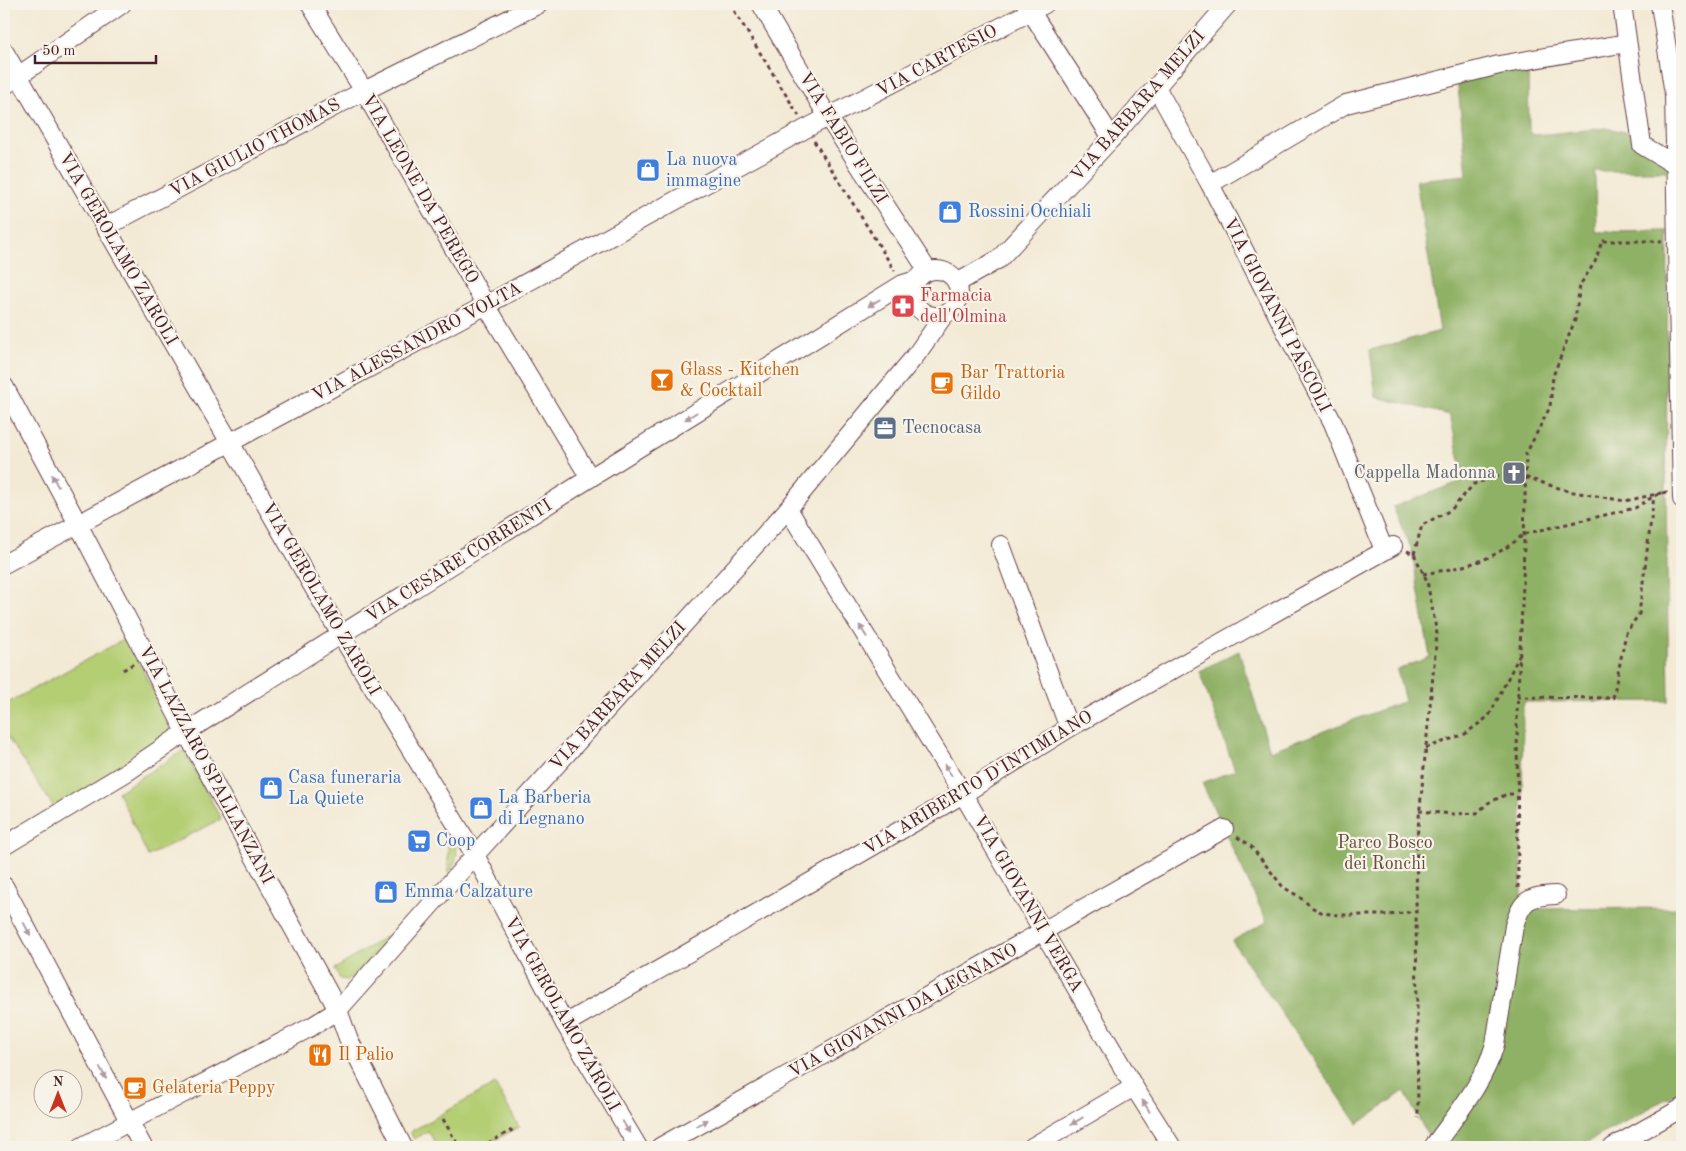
<svg xmlns="http://www.w3.org/2000/svg" width="1686" height="1151" viewBox="0 0 1686 1151" font-family="'Old Standard TT',serif">
  <style>
    .green { fill: #b4ce73; stroke: #7f764f }
    .forest { fill: #8fb165; stroke: #6c6848 }
    .lines { fill: none; stroke-linecap: round; stroke-linejoin: round }
    .minor-casing { stroke: #633d44; stroke-width: 20 }
    .path { stroke: #633d44; stroke-width: 3; stroke-dasharray: 4 4; stroke-linecap: butt }
    .minor { stroke: #fff; stroke-width: 18 }
    .oneway { fill: #ae9aa0 }
    .labels { text-anchor: middle; dominant-baseline: central; stroke-width: 4.5; stroke-linejoin: round; paint-order: stroke }
    .street-label { font-size: 18px; fill: #4a1f2b; stroke: #f7f3e8 }
    .shop-label { font-size: 18px; fill: #366cbe; stroke: #f7f3e8; text-anchor: start }
    .health-label { font-size: 18px; fill: #be3a42; stroke: #f7f3e8; text-anchor: start }
    .food-label { font-size: 18px; fill: #c56008; stroke: #f7f3e8; text-anchor: start }
    .service-label { font-size: 18px; fill: #4e5e75; stroke: #f7f3e8; text-anchor: start }
    .worship-label { font-size: 18px; fill: #5b616d; stroke: #f7f3e8; text-anchor: end }
    .park-label { font-size: 18px; fill: #644b3d; stroke: #f7f3e8 }
  </style>
  <rect width="100%" height="100%" fill="#f7f3e8"/>
  <filter id="ink" filterUnits="userSpaceOnUse"><feTurbulence type="fractalNoise" baseFrequency=".02" numOctaves="2"/><feDisplacementMap in="SourceGraphic" scale="10" xChannelSelector="R" yChannelSelector="G"/><feConvolveMatrix kernelMatrix="1 2 1 2 8 2 1 2 1" color-interpolation-filters="sRGB"/></filter>
  <filter id="wash" filterUnits="userSpaceOnUse"><feTurbulence type="fractalNoise" baseFrequency=".0096" numOctaves="4" result="noise"/><feDisplacementMap in="SourceGraphic" scale="20" xChannelSelector="R" yChannelSelector="G"/><feGaussianBlur stdDeviation="1.12" result="paint"/><feColorMatrix in="noise" values="0 0 0 0 0 0 0 0 0 0 0 0 0 0 0 0 0 1.4 0 .05"/><feComposite in="paint" operator="in"/></filter>
  <g filter="url(#wash)">
    <rect width="100%" height="100%" fill="#f3ead5"/>
    <g class="green">
      <path d="M126,638L176,734L55,809L4,732V705Z"/>
      <path d="M184,750L221,819L148,856L118,792Z"/>
      <path d="M448,829C456,850 463,854 448,873Z"/>
      <path d="M396,930L357,973L347,980L340,979L335,969Z"/>
      <path d="M495,1084L519,1127L482,1147H438L428,1131L414,1139L410,1132Z"/>
    </g>
    <path class="forest" d="M1528,65L1529,129L1532,134L1536,135L1606,128L1664,140L1669,171H1595L1596,232L1668,231L1666,492L1669,701L1523,702L1521,902L1524,909L1682,908V1090L1579,1147H1434L1404,1091L1358,1124L1232,941L1267,922L1202,783L1235,770L1199,671L1239,651L1270,751L1405,701L1397,670L1430,657L1411,548L1393,507L1464,480L1450,415L1376,397L1370,350L1440,331L1416,180L1467,175L1457,76Z"/>
  </g>
  <g filter="url(#ink)">
    <g class="lines">
      <g class="minor-casing">
        <g id="minor">
          <path d="M310,4L364,91L486,305L590,478"/>
          <path d="M761,4L828,117L928,271"/>
          <path d="M1026,4L1112,138"/>
          <path d="M1622,4L1642,145L1675,165"/>
          <path d="M1660,4L1674,94L1682,499"/>
          <path d="M4,51L341,635L475,855L565,1024L638,1147"/>
          <path d="M4,86L122,4"/>
          <path d="M1156,87L1210,184L1333,423L1384,550"/>
          <path d="M1210,184L1346,104L1499,65L1627,43"/>
          <path d="M105,227L364,91L539,4"/>
          <circle cx="936" cy="293" r="23"/>
          <path d="M957,283L999,259L1112,138L1228,4"/>
          <path d="M4,386L78,524L186,732L338,1010L348,1038L403,1147"/>
          <path d="M788,509L963,794L1134,1087L1172,1147"/>
          <path d="M1001,545L1069,728"/>
          <path d="M4,564L486,305L807,128L1045,4"/>
          <path d="M4,846L127,772L186,732L590,478L903,284L916,280"/>
          <path d="M4,886L143,1147"/>
          <path d="M565,1024L963,794L1069,728L1393,546"/>
          <path d="M81,1147L311,1027L338,1010L475,855L788,509L916,355L944,315"/>
          <path d="M660,1147L1224,829"/>
          <path d="M1032,1147L1134,1087"/>
          <path d="M1433,1147C1456,1115 1484,1083 1495,1044L1514,926C1522,900 1528,896 1556,895"/>
          <path d="M1613,1147L1682,1108"/>
        </g>
      </g>
      <g class="path">
        <path d="M730,4L799,116"/>
        <path d="M814,141L895,271"/>
        <path d="M1407,551L1414,554L1427,581L1437,634L1417,838L1416,911L1418,1118"/>
        <path d="M1414,554L1422,525L1451,510L1474,484L1509,472L1568,491L1625,501L1666,492L1654,496L1635,508L1524,534C1492,562 1464,567 1423,574"/>
        <path d="M123,670L133,664"/>
        <path d="M1517,697L1613,698L1626,633L1639,614L1654,496"/>
        <path d="M1426,748L1465,734L1489,716L1519,656"/>
        <path d="M1419,811L1453,814L1477,813L1488,803L1507,794H1516"/>
        <path d="M1237,837L1250,845L1283,887L1298,896L1313,908L1323,913L1339,915H1389L1416,911"/>
        <path d="M1518,888L1517,713L1523,584L1526,454L1550,407L1553,376L1575,320L1580,285L1595,262L1602,241H1662"/>
        <path d="M443,1119L459,1147"/>
        <path d="M481,1147L514,1129"/>
      </g>
      <use href="#minor" class="minor"/>
    </g>
    <defs><path id="oneway-solid" d="M-6-.8H1V-3.2L6.5 0L1 3.2V.8H-6Z" transform="scale(1.25)"/></defs>
    <g class="oneway">
      <use href="#oneway-solid" transform="translate(874 303) rotate(148)"/>
      <use href="#oneway-solid" transform="translate(691 416) rotate(148)"/>
      <use href="#oneway-solid" transform="translate(55 481) rotate(-118)"/>
      <use href="#oneway-solid" transform="translate(863 631) rotate(-122)"/>
      <use href="#oneway-solid" transform="translate(948 770) rotate(-122)"/>
      <use href="#oneway-solid" transform="translate(27 929) rotate(62)"/>
      <use href="#oneway-solid" transform="translate(103 1073) rotate(62)"/>
      <use href="#oneway-solid" transform="translate(1146 1106) rotate(-122)"/>
      <use href="#oneway-solid" transform="translate(1077 1121) rotate(149)"/>
      <use href="#oneway-solid" transform="translate(702 1123) rotate(-29)"/>
      <use href="#oneway-solid" transform="translate(626 1127) rotate(60)"/>
    </g>
  </g>
  <defs>
    <g id="shop-square" transform="scale(1.25)"><rect x="-9" y="-9" width="18" height="18" rx="4" fill="#3f7fe0" stroke="#f7f3e8"/><path d="M-5-2.5h2.3a2.7 3.5 0 0 1 5.4 0H5L5.5 6h-11ZM-1.5-2.5h3a1.5 2.3 0 0 0-3 0Z" fill="#fff"/></g>
    <g id="pharmacy-square" transform="scale(1.25)"><rect x="-9" y="-9" width="18" height="18" rx="4" fill="#e0444e" stroke="#f7f3e8"/><path d="M-2-6h4v4h4v4h-4v4h-4v-4h-4v-4h4Z" fill="#fff"/></g>
    <g id="bar-square" transform="scale(1.25)"><rect x="-9" y="-9" width="18" height="18" rx="4" fill="#e8710a" stroke="#f7f3e8"/><path d="M-6-5H6L.8 .8V4.5H3.5V6h-7V4.5H-.8V.8Z" fill="#fff"/></g>
    <g id="cafe-square" transform="scale(1.25)"><rect x="-9" y="-9" width="18" height="18" rx="4" fill="#e8710a" stroke="#f7f3e8"/><path d="M-5.5-4.5H6V0H3Q3 3.5 0 3.5H-2.5Q-5.5 3.5-5.5 0ZM3-3.2v2h1.7v-2ZM-6 4.5H4V6H-6Z" fill="#fff"/></g>
    <g id="office-square" transform="scale(1.25)"><rect x="-9" y="-9" width="18" height="18" rx="4" fill="#5c6f8a" stroke="#f7f3e8"/><path d="M-6-3h4V-5.5h4V-3h4V5H-6ZM-1-4.5V-3h2v-1.5ZM-6 0V1H6V0Z" fill="#fff"/></g>
    <g id="church-square" transform="scale(1.25)"><rect x="-9" y="-9" width="18" height="18" rx="4" fill="#6b7280" stroke="#f7f3e8"/><path d="M-1.2-6h2.4v3.5h3.3v2.4h-3.3V6h-2.4V-.1h-3.3v-2.4h3.3Z" fill="#fff"/></g>
    <g id="supermarket-square" transform="scale(1.25)"><rect x="-9" y="-9" width="18" height="18" rx="4" fill="#3f7fe0" stroke="#f7f3e8"/><path d="M-6-5.5h2.5l.6 2H6L4.5 2H-2.5L-4.4-4H-6ZM-1.5 3.2a1.3 1.3 0 1 0 .1 0ZM3 3.2a1.3 1.3 0 1 0 .1 0Z" fill="#fff"/></g>
    <g id="restaurant-square" transform="scale(1.25)"><rect x="-9" y="-9" width="18" height="18" rx="4" fill="#e8710a" stroke="#f7f3e8"/><path d="M-5-6h1v4h1v-4h1v4h1v-4h1v5L-1.5 .5V6h-2V.5L-5-1ZM5-6V6H3V1.5H1.5Q1.5-4 5-6Z" fill="#fff"/></g>
  </defs>
  <g fill-rule="evenodd">
    <use href="#shop-square" x="648" y="170"/>
    <use href="#shop-square" x="950" y="212"/>
    <use href="#pharmacy-square" x="903" y="306"/>
    <use href="#bar-square" x="662" y="380"/>
    <use href="#cafe-square" x="942" y="383"/>
    <use href="#office-square" x="885" y="428"/>
    <use href="#church-square" x="1514" y="473"/>
    <use href="#shop-square" x="271" y="788"/>
    <use href="#shop-square" x="481" y="808"/>
    <use href="#supermarket-square" x="419" y="841"/>
    <use href="#shop-square" x="386" y="892"/>
    <use href="#restaurant-square" x="320" y="1055"/>
    <use href="#cafe-square" x="135" y="1088"/>
  </g>
  <g class="labels">
    <g class="street-label">
      <text transform="translate(937 61) rotate(-28)">VIA CARTESIO</text>
      <text transform="translate(1138 106) rotate(-49)">VIA BARBARA MELZI</text>
      <text transform="translate(843 138) rotate(58)">VIA FABIO FILZI</text>
      <text transform="translate(255 148) rotate(-28)">VIA GIULIO THOMAS</text>
      <text transform="translate(420 189) rotate(60)">VIA LEONE DA PEREGO</text>
      <text transform="translate(118 249) rotate(60)">VIA GEROLAMO ZAROLI</text>
      <text transform="translate(1277 315) rotate(63)">VIA GIOVANNI PASCOLI</text>
      <text transform="translate(417 342) rotate(-28)">VIA ALESSANDRO VOLTA</text>
      <text transform="translate(459 561) rotate(-32)">VIA CESARE CORRENTI</text>
      <text transform="translate(321 599) rotate(60)">VIA GEROLAMO ZAROLI</text>
      <text transform="translate(618 696) rotate(-48)">VIA BARBARA MELZI</text>
      <text transform="translate(206 765) rotate(62)">VIA LAZZARO SPALLANZANI</text>
      <text transform="translate(978 783) rotate(-31)">VIA ARIBERTO D'INTIMIANO</text>
      <text transform="translate(1028 904) rotate(60)">VIA GIOVANNI VERGA</text>
      <text transform="translate(903 1011) rotate(-29)">VIA GIOVANNI DA LEGNANO</text>
      <text transform="translate(562 1014) rotate(61)">VIA GEROLAMO ZAROLI</text>
    </g>
    <g class="shop-label">
      <text x="666" y="160">La nuova<tspan x="666" dy="21">immagine</tspan></text>
      <text x="968" y="212">Rossini Occhiali</text>
      <text x="288" y="778">Casa funeraria<tspan x="288" dy="21">La Quiete</tspan></text>
      <text x="498" y="798">La Barberia<tspan x="498" dy="21">di Legnano</tspan></text>
      <text x="436" y="841">Coop</text>
      <text x="404" y="892">Emma Calzature</text>
    </g>
    <g class="health-label">
      <text x="920" y="296">Farmacia<tspan x="920" dy="21">dell'Olmina</tspan></text>
    </g>
    <g class="food-label">
      <text x="680" y="370">Glass - Kitchen<tspan x="680" dy="21">&amp; Cocktail</tspan></text>
      <text x="960" y="373">Bar Trattoria<tspan x="960" dy="21">Gildo</tspan></text>
      <text x="338" y="1055">Il Palio</text>
      <text x="152" y="1088">Gelateria Peppy</text>
    </g>
    <g class="service-label">
      <text x="902" y="428">Tecnocasa</text>
    </g>
    <g class="worship-label">
      <text x="1496" y="473">Cappella Madonna</text>
    </g>
    <g class="park-label">
      <text x="1385" y="843">Parco Bosco<tspan x="1385" dy="21">dei Ronchi</tspan></text>
    </g>
  </g>
  <rect width="1686" height="1151" fill="none" stroke="#f7f3e8" stroke-width="20"/>
  <g transform="translate(58 1094)"><circle r="24" fill="#f7f3e8" stroke="#b29e9c"/>
  <path d="M0-4L9 19L0 12L-9 19Z" fill="#c8321e"/>
  <text y="-8" font-size="14" font-weight="bold" text-anchor="middle" fill="#4a1f2b">N</text>
  </g>
  <path d="M35 55v8h121v-8" fill="none" stroke="#4a1f2b" stroke-width="2.5"/>
  <text x="42" y="55" font-size="15" fill="#4a1f2b" stroke="#f7f3e8" stroke-width="4" paint-order="stroke">50 m</text>
</svg>
